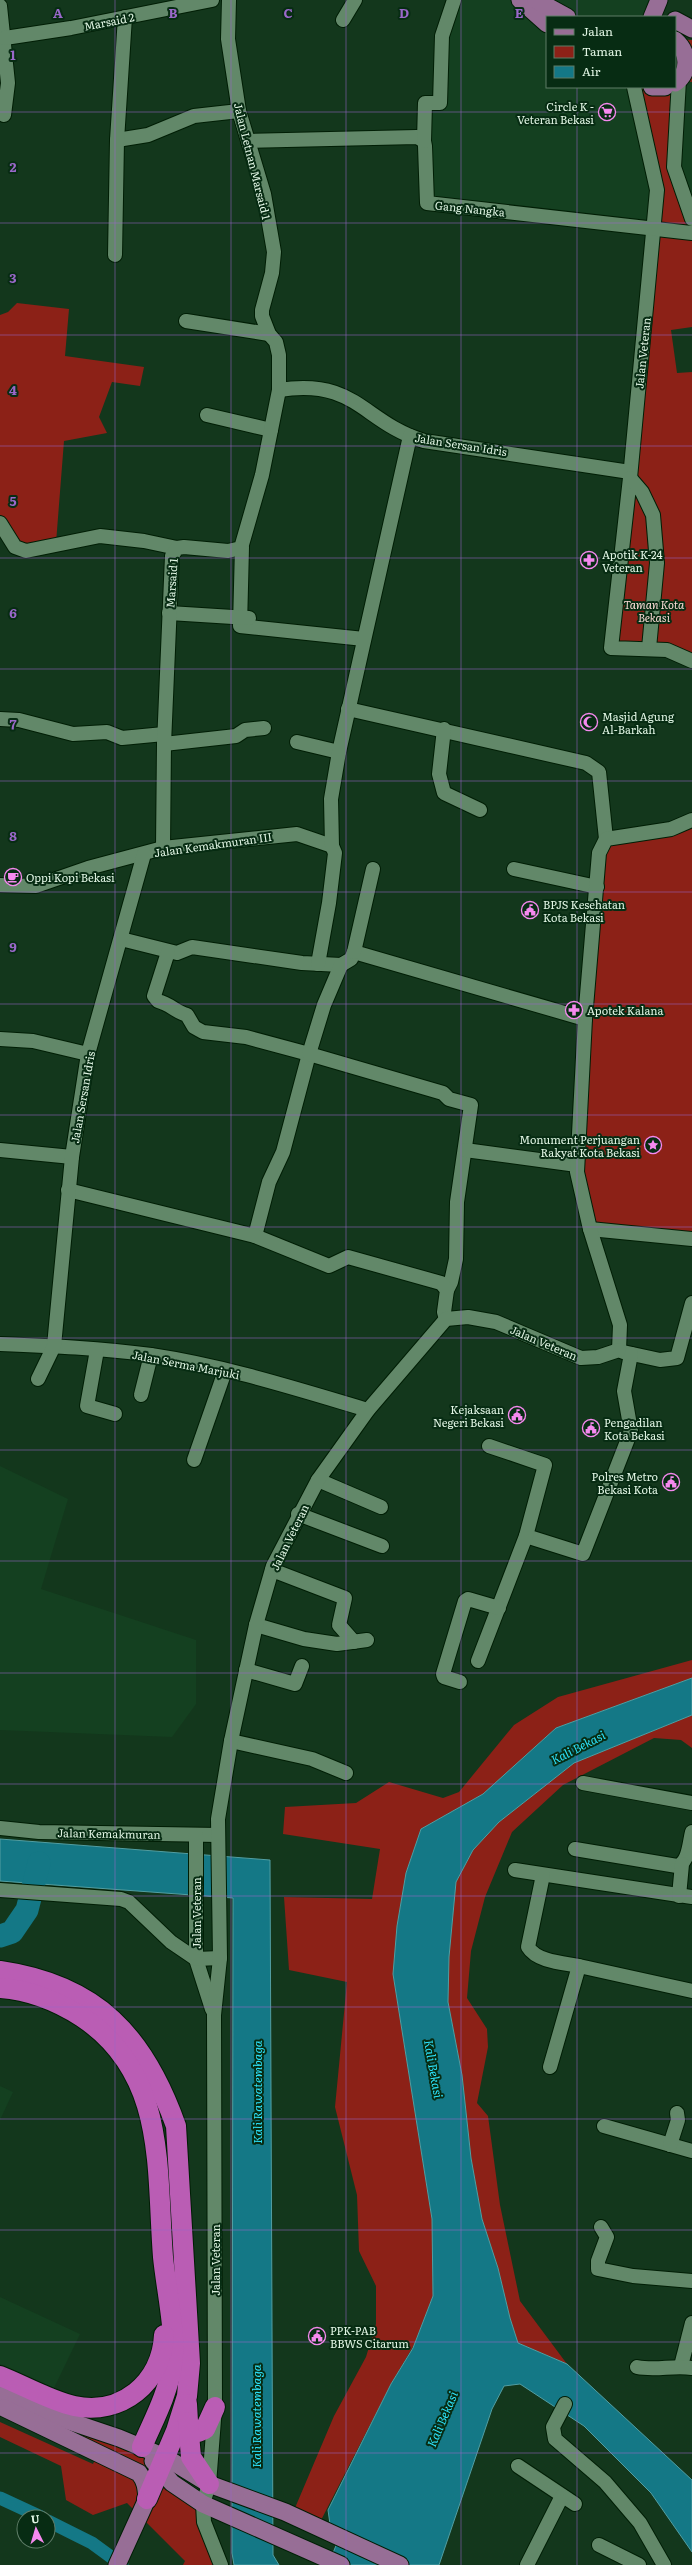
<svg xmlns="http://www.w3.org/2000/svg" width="692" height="2565" viewBox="0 0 692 2565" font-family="Literata,serif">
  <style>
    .built { fill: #144020 }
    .green { fill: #8c2117 }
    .water { fill: #147886; stroke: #529ea2 }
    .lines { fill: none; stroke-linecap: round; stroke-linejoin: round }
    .canal { stroke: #147886; stroke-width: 13 }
    .river { stroke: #147886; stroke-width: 23 }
    .minor-casing { stroke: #001e05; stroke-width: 16 }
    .major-casing { stroke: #001e05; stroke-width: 19 }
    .highway-casing { stroke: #001e05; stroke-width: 22 }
    .minor { stroke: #628869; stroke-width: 14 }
    .major { stroke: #976e96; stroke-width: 17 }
    .highway { stroke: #ba5db4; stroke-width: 20 }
    .grid { fill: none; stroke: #9a68ca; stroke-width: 1; stroke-opacity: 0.55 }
    .labels { text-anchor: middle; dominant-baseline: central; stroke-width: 4; stroke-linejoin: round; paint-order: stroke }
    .street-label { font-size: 11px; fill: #e1f5e4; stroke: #072c13 }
    .poi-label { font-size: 11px; fill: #e1f5e4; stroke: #072c13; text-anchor: start }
    .park-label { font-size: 11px; font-style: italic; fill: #f9dad5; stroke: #072c13 }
    .water-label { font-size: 12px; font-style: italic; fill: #2de4fd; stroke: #072c13 }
    .grid-label { font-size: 13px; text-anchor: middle; font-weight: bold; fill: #9a68ca; stroke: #072c13; stroke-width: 4; stroke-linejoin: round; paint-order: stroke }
  </style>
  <rect width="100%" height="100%" fill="#13371c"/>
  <g class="built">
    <path d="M454,0H520L547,24V87H634L649,150L655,229L427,203L425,103H439Z"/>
    <path d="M539,0H659L652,17H567Z"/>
    <path d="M679,80L692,82V219L677,179Z"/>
    <path d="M0,1466L68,1499L41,1589L196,1640V1704L172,1737L0,1730Z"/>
    <path d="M0,2086L13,2092L0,2120Z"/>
    <path d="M0,2297L80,2334L54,2388L0,2364Z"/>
  </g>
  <g class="green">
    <path d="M675,39L692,40V82L679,80L674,149L692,219V327L671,330L677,373L692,372V661L611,648L657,190L634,87H652L682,76Z"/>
    <path d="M17,303L69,309L65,356L144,367L140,386L112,382L99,417L107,433L64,441L56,543L30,548L12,536L0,516V315L8,312Z"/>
    <path d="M692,820V1239L590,1229L577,1172L606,839Z"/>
    <path d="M692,1660V1678L556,1728L483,1794L421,1829L406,1873L397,1926L393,1974L432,2219L433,2296L414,2345L391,2384L318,2526L292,2515L334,2416L366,2357L376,2324V2286L359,2251L357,2195L335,2107L347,1982L289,1970L284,1897L372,1899L380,1849L283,1834L285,1807L356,1803L389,1782L443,1798L459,1792L514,1725L558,1697Z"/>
    <path d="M692,1715V1748L681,1740L654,1738L563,1785L512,1832L485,1897L471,1951L467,1998L487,2029L488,2047L477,2103L488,2116L500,2205L520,2301L567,2364L518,2343L510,2318L498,2268L482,2219L471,2158L462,2075L448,2002L449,1957L456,1882L473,1850L499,1822L574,1763Z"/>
    <path d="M0,2394L142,2447L158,2469L147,2499L172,2483L203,2504L221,2565H183L185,2561L127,2503L93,2515L66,2500L61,2466L0,2437V2422L93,2464L98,2453Z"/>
  </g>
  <g class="water">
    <path d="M692,1678V1715L574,1763L499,1822L473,1850L456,1882L449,1957L448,2002L462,2075L471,2158L482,2219L498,2268L510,2318L518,2343L567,2364L692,2480V2552L651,2493L584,2426L520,2384L504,2386L492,2409L439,2565H328L342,2531L330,2524L328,2510L391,2384L413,2348L433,2296L432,2219L393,1974L397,1926L406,1873L421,1829L483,1794L556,1728Z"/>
    <path d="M0,1839L270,1860L273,2555L279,2565H234L232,2553L233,1898L0,1881Z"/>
  </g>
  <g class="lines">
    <g class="canal">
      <path d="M0,2498L41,2517"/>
      <path d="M48,2521L92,2543L122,2565"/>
    </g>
    <path class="river" d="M0,1936L12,1932L27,1910L39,1863"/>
    <g class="minor-casing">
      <g id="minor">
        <path d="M0,6L8,83L4,115"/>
        <path d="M343,20L355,0"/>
        <path d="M5,38L71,28L212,0"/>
        <path d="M679,80L674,167L692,219"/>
        <path d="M634,87L657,190L630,478L611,648L667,650L692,661"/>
        <path d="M117,140L148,135L194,116L239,111"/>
        <path d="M248,141L417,137L424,141L425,146L427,203L692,233"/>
        <path d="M424,141L425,103H440L442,36L454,0"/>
        <path d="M115,255L117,140L125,17"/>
        <path d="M186,321L269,334"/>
        <path d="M279,390C357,378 362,422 424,441L630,472"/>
        <path d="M207,415L271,430"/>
        <path d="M630,478L642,492L653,515L657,563L649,648"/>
        <path d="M0,523L15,547L26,551L100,536L144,541L177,548"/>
        <path d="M242,547L240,626L364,639"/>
        <path d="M169,613L249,618"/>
        <path d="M348,709L586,763L599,772L606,839"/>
        <path d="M0,719L19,720L73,734L107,732L122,738L164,734"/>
        <path d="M444,729L439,774L444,793L480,810"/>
        <path d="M297,742L339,752"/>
        <path d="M164,744L236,736L245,730L264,728"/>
        <path d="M163,848L164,744L172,556L177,548L184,547L228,551L241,548L262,475L279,390V355L276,342L269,334L262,316V310L272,273L274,252L264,194L239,111L228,39L229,0"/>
        <path d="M514,869L597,887"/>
        <path d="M0,885L36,886L88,868L163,848L297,834L332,846"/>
        <path d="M121,939L177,953L192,947L302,963L341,965L351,959L354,952L585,1019"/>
        <path d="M168,952L154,996L158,1001C170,1004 176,1012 187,1015L194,1027L203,1032L246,1037L309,1054L283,1152L269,1182L255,1236"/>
        <path d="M354,952L373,869"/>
        <path d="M318,964L329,903L335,853L332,846L331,799L339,752L410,436"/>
        <path d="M341,965L324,1005L309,1054L443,1093L449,1099L471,1105L457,1202L456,1259L451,1282L447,1290"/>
        <path d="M0,1039L33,1041L88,1054"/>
        <path d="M0,1150L72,1157"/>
        <path d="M465,1150L577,1165"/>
        <path d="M68,1190L255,1236L329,1266L348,1257L441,1283L447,1290L444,1312L446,1319"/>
        <path d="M590,1229L692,1239"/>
        <path d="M0,1344C51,1346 101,1348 151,1355C225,1366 297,1389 368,1410"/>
        <path d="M97,1350L87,1406L115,1414"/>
        <path d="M619,1350L620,1325L590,1229L577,1172L585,1019L599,853L606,839L671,829L692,820"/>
        <path d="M623,1352L660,1360L677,1358L692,1303"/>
        <path d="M38,1379L54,1346L72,1157L88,1054L144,854"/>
        <path d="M141,1395L151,1355"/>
        <path d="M194,1460L225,1371"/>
        <path d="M318,1480L381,1507"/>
        <path d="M298,1514L382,1546"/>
        <path d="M526,1536L583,1554L631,1431L624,1391L631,1354"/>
        <path d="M272,1570L345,1598L339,1625L354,1642"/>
        <path d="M256,1625L304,1639L337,1644L367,1640"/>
        <path d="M478,1661L526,1536L545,1465L489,1446"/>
        <path d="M246,1670L295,1684L302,1666"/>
        <path d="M460,1682L444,1677L443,1674L465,1601L468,1599L499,1608"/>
        <path d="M231,1741L312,1759L346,1773"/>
        <path d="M583,1783L692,1803"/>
        <path d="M0,1828L39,1832L218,1835"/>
        <path d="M196,1835V1959L212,2009"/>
        <path d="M575,1849L677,1866C689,1862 689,1844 692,1832"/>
        <path d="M515,1870L692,1897"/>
        <path d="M543,1875L528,1947C537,1962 564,1963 579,1966"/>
        <path d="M0,1890L121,1899L129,1902L171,1942L196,1959L220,1958"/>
        <path d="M679,1896L682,1864"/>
        <path d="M550,2067L579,1966L692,1991"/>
        <path d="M604,2126L692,2151"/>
        <path d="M670,2145L678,2120L677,2113"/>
        <path d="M601,2227L607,2237L598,2261V2269L633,2276L692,2281"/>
        <path d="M681,2366L692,2323"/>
        <path d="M637,2367C656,2371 673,2365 692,2368"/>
        <path d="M565,2404L553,2427L555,2439L605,2482L640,2523L664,2565"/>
        <path d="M518,2466L575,2504"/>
        <path d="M599,2545L639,2565"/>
        <path d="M221,2565L204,2522L203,2504L209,2484L215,2407L214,2015L220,1958L218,1819L231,1741L256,1625L273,1566L318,1480L368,1410L446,1319L468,1317L496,1322L581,1358L598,1357L619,1350"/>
        <path d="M527,2565L562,2496"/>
      </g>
    </g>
    <g class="major-casing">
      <g id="major">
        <path d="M520,0L547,24"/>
        <path d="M536,0L567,17"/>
        <path d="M652,17L659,0"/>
        <path d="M675,20L692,29"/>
        <path d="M675,40C688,51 691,72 675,83"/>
        <path d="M652,87H665"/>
        <path d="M0,2394L36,2410L119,2438L165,2457L209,2484L285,2512L400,2565"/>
        <path d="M4,2408L139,2473C146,2482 146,2488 147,2499L117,2565"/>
        <path d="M153,2461L172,2483L203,2504L341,2565"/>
      </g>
    </g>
    <g class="highway-casing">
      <g id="highway">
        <path d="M0,1971C97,1985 144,2036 176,2126L190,2363L187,2396L176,2431L147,2499"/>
        <path d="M0,1988C29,1990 57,2001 82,2017C167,2074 156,2167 163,2257C166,2288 177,2337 172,2365C168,2394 153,2421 142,2447"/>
        <path d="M0,2376C23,2385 51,2401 74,2406C121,2416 162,2383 164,2335"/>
        <path d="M187,2404L188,2422L192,2431L198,2432L205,2429L215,2407"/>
        <path d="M188,2422L191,2457L209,2484"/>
      </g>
    </g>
    <use href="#minor" class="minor"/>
    <use href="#major" class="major"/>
    <use href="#highway" class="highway"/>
  </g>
  <path class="grid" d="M115,0V2565M231,0V2565M346,0V2565M461,0V2565M577,0V17M577,87V2565M0,112H692M0,223H692M0,335H692M0,446H692M0,558H692M0,669H692M0,781H692M0,892H692M0,1004H692M0,1115H692M0,1227H692M0,1338H692M0,1450H692M0,1561H692M0,1673H692M0,1784H692M0,1896H692M0,2007H692M0,2119H692M0,2230H692M0,2342H692M0,2453H692"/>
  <defs>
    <g id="supermarket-ring" transform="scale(0.9)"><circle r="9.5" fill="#072c13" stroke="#f589ee" stroke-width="1.5"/><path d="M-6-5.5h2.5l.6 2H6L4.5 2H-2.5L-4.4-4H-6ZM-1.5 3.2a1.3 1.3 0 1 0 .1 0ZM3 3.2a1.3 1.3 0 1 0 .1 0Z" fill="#f589ee"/></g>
    <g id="pharmacy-ring" transform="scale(0.9)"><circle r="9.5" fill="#072c13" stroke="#f589ee" stroke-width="1.5"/><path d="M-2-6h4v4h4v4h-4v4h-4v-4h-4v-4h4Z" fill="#f589ee"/></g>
    <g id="mosque-ring" transform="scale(0.9)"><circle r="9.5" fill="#072c13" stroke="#f589ee" stroke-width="1.5"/><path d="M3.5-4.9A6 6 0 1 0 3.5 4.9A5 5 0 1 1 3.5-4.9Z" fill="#f589ee"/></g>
    <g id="cafe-ring" transform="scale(0.9)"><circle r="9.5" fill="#072c13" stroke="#f589ee" stroke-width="1.5"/><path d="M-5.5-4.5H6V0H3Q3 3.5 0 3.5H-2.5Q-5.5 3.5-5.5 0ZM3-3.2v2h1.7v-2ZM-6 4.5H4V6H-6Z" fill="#f589ee"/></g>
    <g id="civic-ring" transform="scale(0.9)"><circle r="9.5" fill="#072c13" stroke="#f589ee" stroke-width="1.5"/><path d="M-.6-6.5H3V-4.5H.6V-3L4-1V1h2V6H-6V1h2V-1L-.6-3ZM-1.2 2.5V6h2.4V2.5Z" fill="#f589ee"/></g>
    <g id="sight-ring" transform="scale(0.9)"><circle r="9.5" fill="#072c13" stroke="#f589ee" stroke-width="1.5"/><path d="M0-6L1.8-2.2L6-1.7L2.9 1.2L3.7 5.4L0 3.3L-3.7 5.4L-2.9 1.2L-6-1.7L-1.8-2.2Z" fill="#f589ee"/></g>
  </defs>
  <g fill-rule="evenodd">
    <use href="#supermarket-ring" x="607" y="112"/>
    <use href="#pharmacy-ring" x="589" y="560"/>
    <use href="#mosque-ring" x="589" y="722"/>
    <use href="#cafe-ring" x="13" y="877"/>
    <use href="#civic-ring" x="530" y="910"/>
    <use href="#pharmacy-ring" x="574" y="1010"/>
    <use href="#sight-ring" x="653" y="1145"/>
    <use href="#civic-ring" x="517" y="1415"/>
    <use href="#civic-ring" x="591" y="1428"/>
    <use href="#civic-ring" x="671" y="1482"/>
    <use href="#civic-ring" x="317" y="2336"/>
  </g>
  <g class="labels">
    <g class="street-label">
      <text transform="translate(109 21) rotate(-11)">Marsaid 2</text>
      <text transform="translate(253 161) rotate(76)">Jalan Letnan Marsaid 1</text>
      <text transform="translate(470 208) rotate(6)">Gang Nangka</text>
      <text transform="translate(642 353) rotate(-84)">Jalan Veteran</text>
      <text transform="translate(461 444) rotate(9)">Jalan Sersan Idris</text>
      <text transform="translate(171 583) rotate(-86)">Marsaid 1</text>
      <text transform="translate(213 844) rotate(-8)">Jalan Kemakmuran III</text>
      <text transform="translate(82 1097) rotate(-80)">Jalan Sersan Idris</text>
      <text transform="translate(544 1342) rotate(23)">Jalan Veteran</text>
      <text transform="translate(186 1364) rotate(11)">Jalan Serma Marjuki</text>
      <text transform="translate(289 1537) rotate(-64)">Jalan Veteran</text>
      <text transform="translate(109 1833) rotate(1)">Jalan Kemakmuran</text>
      <text transform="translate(196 1913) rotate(-90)">Jalan Veteran</text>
      <text transform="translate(215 2260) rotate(-90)">Jalan Veteran</text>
    </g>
    <g class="poi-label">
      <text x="594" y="106" text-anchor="end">Circle K -<tspan x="594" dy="13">Veteran Bekasi</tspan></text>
      <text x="602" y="554">Apotik K-24<tspan x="602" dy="13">Veteran</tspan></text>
      <text x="602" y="716">Masjid Agung<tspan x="602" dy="13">Al-Barkah</tspan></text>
      <text x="26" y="877">Oppi Kopi Bekasi</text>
      <text x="543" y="904">BPJS Kesehatan<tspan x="543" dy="13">Kota Bekasi</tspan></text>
      <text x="587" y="1010">Apotek Kalana</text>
      <text x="640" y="1139" text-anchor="end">Monument Perjuangan<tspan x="640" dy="13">Rakyat Kota Bekasi</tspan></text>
      <text x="504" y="1409" text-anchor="end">Kejaksaan<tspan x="504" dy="13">Negeri Bekasi</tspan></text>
      <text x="604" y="1422">Pengadilan<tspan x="604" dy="13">Kota Bekasi</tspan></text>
      <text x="658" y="1476" text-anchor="end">Polres Metro<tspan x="658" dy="13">Bekasi Kota</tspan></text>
      <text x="330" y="2330">PPK-PAB<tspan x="330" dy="13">BBWS Citarum</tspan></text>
    </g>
    <g class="park-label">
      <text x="654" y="604">Taman Kota<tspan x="654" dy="13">Bekasi</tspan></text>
    </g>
    <g class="water-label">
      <text transform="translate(578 1747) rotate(-27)">Kali Bekasi</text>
      <text transform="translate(434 2069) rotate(80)">Kali Bekasi</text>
      <text transform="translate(257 2092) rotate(-90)">Kali Rawatembaga</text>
      <text transform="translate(256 2416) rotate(-90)">Kali Rawatembaga</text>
      <text transform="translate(442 2419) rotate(-67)">Kali Bekasi</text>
    </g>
  </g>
  <g class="grid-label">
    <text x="58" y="18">A</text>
    <text x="173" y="18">B</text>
    <text x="288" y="18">C</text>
    <text x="404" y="18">D</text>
    <text x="519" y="18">E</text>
    <text x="13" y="60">1</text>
    <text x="13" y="172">2</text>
    <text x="13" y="283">3</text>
    <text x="13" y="395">4</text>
    <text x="13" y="506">5</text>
    <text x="13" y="618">6</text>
    <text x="13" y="729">7</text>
    <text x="13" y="841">8</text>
    <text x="13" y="952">9</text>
  </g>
  <rect x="546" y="16" width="130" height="72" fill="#072c13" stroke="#5e7c67"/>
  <rect x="554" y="29" width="20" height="6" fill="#976e96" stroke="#5e7c67"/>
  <text x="582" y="36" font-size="12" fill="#e1f5e4">Jalan</text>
  <rect x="554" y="46" width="20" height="12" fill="#8c2117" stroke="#5e7c67"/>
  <text x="582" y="56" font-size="12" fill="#e1f5e4">Taman</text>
  <rect x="554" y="66" width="20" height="12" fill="#147886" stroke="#5e7c67"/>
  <text x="582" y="76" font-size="12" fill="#e1f5e4">Air</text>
  <g transform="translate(36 2529) rotate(355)"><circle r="19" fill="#072c13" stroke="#5e7c67"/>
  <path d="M0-3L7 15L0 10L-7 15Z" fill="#f589ee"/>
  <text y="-6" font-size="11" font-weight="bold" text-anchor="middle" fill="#e1f5e4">U</text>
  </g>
</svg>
